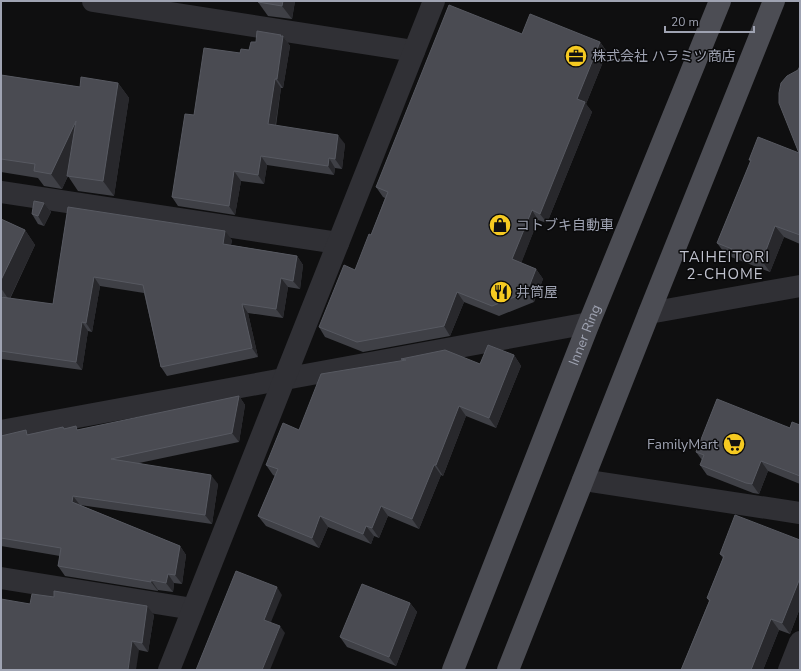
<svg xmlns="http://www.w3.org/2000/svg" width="801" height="671" viewBox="0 0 801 671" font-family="'Nunito Sans','Noto Sans JP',sans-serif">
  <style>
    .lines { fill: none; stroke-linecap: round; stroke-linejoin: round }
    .minor { stroke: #303035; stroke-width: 22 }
    .major { stroke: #4c4d54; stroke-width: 22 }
    .wall { fill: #3f4046 }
    .shaded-wall { fill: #28282c }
    .building { fill: #4a4b52; stroke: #575961 }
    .labels { text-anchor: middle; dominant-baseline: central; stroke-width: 3; stroke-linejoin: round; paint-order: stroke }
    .poi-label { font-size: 14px; fill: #9fa3b2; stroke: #0a0a0b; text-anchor: start }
    .street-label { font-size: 14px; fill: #9fa3b2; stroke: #0a0a0b }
    .neighbourhood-label { font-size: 15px; letter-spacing: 1px; fill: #c0c2ce; stroke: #0a0a0b }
  </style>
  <rect width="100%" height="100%" fill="#0f0f10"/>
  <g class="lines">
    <g class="minor">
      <path d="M93,1L414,51"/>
      <path d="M1,192L338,243"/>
      <path d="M649,313L800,286"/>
      <path d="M1,431L589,323"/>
      <path d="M583,480L800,513"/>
      <path d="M1,578L193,609"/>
      <path d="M169,670L434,1"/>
      <path d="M789,670L800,642"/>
    </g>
    <g class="major">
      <path id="s1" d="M453,670L589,323L720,1"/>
      <path d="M508,670L649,313L774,1"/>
    </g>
  </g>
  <g class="wall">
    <path d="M258,1H295L292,19L268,16L258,2Z"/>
    <path d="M522,34L600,42L607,52L586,104L592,112L547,223L538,220L521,263L536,269L543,279L534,302L499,316L464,302L450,336L363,352L325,337L319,327L355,270L371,235L385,198L383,197L376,187Z"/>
    <path d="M282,36H283L290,46L283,88H281L276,126L345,144L342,169L335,168L334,175L267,165L264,184L241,181L235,215L178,206L172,197L194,115L240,53L249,50L256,42Z"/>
    <path d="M800,66V244L784,237L770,272L726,255L717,243L751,161L749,160L799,153L798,70Z"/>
    <path d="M1,75L80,87L118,83L129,98L114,196L78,191L68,176L62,189L44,186L38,178L1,172Z"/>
    <path d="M44,203L51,212L44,226L38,224L32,214Z"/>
    <path d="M68,207L232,240L231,245L297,256L303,265L300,289L288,287L283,318L248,313L258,357L167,376L161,367L144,293L100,286L92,332L88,331L82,370L1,359V297L5,298L1,296V219L25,230L35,245L10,299L53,304Z"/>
    <path d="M514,355L521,366L496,428L466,416L443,476L441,475L419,529L388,516L379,538L374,536L371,544L328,527L319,548L266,526L258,516L275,476L273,475L266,465L299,430L402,361L401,359L480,364Z"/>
    <path d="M239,396L245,405L239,442L139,463L218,484L212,524L80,505L180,546L186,555L182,584L174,583L173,592L158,590V591L65,576L58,566L60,556L1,546V436L29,434L64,428L79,430Z"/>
    <path d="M800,425V484L768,471L759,494L753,493L707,475L700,465L702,460L696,452Z"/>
    <path d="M800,540V608L790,634L779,630L763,670H681L709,601L707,598L723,558L720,554Z"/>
    <path d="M410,603L417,612L396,666L347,647L340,637Z"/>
    <path d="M30,604L154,615L148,652L139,650Z"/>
  </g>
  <g class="shaded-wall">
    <path d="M283,1H295L292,19L282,6Z"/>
    <path d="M281,35L283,38V36L290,46L283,88L277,79Z"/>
    <path d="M600,42L607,52L586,104L592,112L547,223L540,214L577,99Z"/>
    <path d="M275,79L281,88L274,134L268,124Z"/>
    <path d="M118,83L129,98L114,196L103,181Z"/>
    <path d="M76,121L86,136L62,189L51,174Z"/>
    <path d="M338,135L345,144L342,169L335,159Z"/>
    <path d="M261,156L267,165L264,184L258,175Z"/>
    <path d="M329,158L335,168L334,175L328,166Z"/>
    <path d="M234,171L241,181L235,215L229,206Z"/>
    <path d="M44,203L51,212L44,226L38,216Z"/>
    <path d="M532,210L538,220L519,269L512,259Z"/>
    <path d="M775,226L784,237L770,272L762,261Z"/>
    <path d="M25,230L35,245L9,300L1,288V280Z"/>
    <path d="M225,231L232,240L229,253L223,244Z"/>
    <path d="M297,256L303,265L300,289L293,281Z"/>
    <path d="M536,269L543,279L534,302L527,292Z"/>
    <path d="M94,277L100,286L92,332L86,323Z"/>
    <path d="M281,278L288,287L283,318L276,309Z"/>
    <path d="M457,292L464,302L450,336L444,326Z"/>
    <path d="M242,304L248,313L258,357L252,348Z"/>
    <path d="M82,322L88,331L82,370L76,362Z"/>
    <path d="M514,355L521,366L496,428L489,418Z"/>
    <path d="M239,396L245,405L239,442L232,433Z"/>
    <path d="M459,406L466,416L443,476L436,465Z"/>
    <path d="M761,461L768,471L759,494L752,484Z"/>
    <path d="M434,465L441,475L419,529L412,519Z"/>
    <path d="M211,475L218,484L212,524L205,515Z"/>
    <path d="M73,496L80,505L78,511L72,502Z"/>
    <path d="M381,506L388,516L379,538L372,528Z"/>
    <path d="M320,516L328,527L319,548L312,538Z"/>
    <path d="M366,526L374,536L371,544L363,534Z"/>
    <path d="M180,546L186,555L182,584L175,575Z"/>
    <path d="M168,574L174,583L173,592L166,583Z"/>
    <path d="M800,578V608L790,634L782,623Z"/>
    <path d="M151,580L158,590V591L151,582Z"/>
    <path d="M277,587L282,595L269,627L264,620Z"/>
    <path d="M410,603L417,612L396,666L389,657Z"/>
    <path d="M147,606L154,615L148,652L142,643Z"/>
    <path d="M771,619L779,630L763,670H751Z"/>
    <path d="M280,626L285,633L270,670H262Z"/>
    <path d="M132,641L139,650L136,670H128Z"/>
  </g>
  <g class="building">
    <path d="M258,1H283L282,6L258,2Z"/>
    <path d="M449,5L522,34L530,14L600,42L577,99L585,102L540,214L532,210L512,259L536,269L527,292L492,306L457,292L444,326L357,342L319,327L344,265L355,270L369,234L371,235L388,192L376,187Z"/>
    <path d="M257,31L281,35L280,36H283L277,79H275L268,124L338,135L335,159L329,158L328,166L261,156L258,175L234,171L229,206L172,197L185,114L194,115L204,48L240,53L241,49L249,50L251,42H256Z"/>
    <path d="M800,66V235L775,226L762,261L717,243L751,160H749L758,137L799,153L779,103V93L781,83L787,76L798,70Z"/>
    <path d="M1,75L80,87L81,77L118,83L103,181L67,176L76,121L51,174L34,171L35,164L1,159Z"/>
    <path d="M34,201L44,203L38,216L32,214Z"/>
    <path d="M68,207L225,231L223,244L297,256L293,281L281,278L276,309L242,304L252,348L161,367L143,285L94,277L86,323L82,322L76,362L1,351V297L53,304Z"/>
    <path d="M1,219L25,230L1,280Z"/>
    <path d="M488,345L514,355L489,418L459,406L436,465H434L412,519L381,506L372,528L366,526L363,534L320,516L312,538L258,516L278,469L266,465L283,423L299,430L321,374L406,360L401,359L445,350L480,364Z"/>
    <path d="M239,396L232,433L111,459L211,475L205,515L73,496L72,502L180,546L175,575L168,574L166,583L151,580V582L58,566L61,548L1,538V436L26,430L27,435L63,427L64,429L76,426L77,430Z"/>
    <path d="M717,399L790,428L792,422L800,425V476L761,461L752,484L746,483L700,465L704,455L696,452Z"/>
    <path d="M735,515L800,540V578L782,623L771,619L751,670H681L710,600L707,598L724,556L720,554Z"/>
    <path d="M236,571L277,587L264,620L280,626L262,670H196Z"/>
    <path d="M362,584L410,603L389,657L340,637Z"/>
    <path d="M54,591L147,606L142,643L132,641L128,670H1V599L30,604L32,594L54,597Z"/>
  </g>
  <defs>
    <g id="office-disc" transform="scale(1.15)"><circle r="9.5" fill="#f6ca21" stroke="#0a0a0b"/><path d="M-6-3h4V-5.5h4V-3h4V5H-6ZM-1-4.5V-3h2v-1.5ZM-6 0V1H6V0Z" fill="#111"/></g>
    <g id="shop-disc" transform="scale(1.15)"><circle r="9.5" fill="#f6ca21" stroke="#0a0a0b"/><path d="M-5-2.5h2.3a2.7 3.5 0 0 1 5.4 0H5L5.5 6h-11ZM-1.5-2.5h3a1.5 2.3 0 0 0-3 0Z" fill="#111"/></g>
    <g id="restaurant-disc" transform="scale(1.15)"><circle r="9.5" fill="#f6ca21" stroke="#0a0a0b"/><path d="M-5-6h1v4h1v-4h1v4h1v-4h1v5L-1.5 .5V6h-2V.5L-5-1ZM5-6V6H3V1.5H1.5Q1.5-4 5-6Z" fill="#111"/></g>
    <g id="supermarket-disc" transform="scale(1.15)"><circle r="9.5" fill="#f6ca21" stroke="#0a0a0b"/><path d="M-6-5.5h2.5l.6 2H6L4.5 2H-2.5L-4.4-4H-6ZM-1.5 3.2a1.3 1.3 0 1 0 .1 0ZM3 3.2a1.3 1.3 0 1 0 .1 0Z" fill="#111"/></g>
  </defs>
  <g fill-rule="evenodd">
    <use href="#office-disc" x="576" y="56"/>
    <use href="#shop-disc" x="500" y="225"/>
    <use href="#restaurant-disc" x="501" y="292"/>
    <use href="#supermarket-disc" x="734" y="444"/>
  </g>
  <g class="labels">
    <g class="poi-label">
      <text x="592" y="56">株式会社 ハラミツ商店</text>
      <text x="516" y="225">コトブキ自動車</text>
      <text x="516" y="292">井筒屋</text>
      <text x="718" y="444" text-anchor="end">FamilyMart</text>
    </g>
    <g class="street-label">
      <text stroke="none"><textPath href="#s1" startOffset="360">Inner Ring</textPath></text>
    </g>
    <g class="neighbourhood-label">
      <text x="725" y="257">TAIHEITORI<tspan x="725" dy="17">2-CHOME</tspan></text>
    </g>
  </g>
  <rect width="801" height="671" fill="none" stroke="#9fa3b2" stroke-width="4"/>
  <path d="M665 26v6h89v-6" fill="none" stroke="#9fa3b2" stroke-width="2"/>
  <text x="671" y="26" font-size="12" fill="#9fa3b2" stroke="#0a0a0b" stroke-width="3" paint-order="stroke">20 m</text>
</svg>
